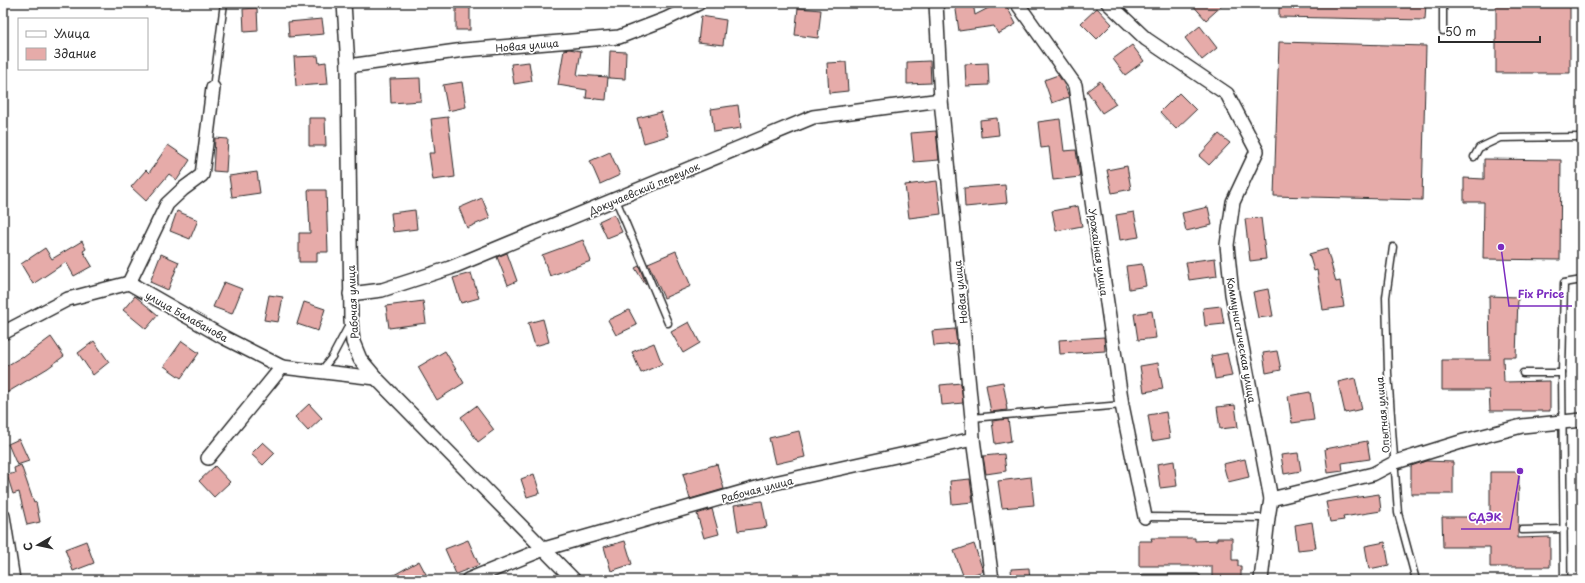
<svg xmlns="http://www.w3.org/2000/svg" width="1585" height="583" viewBox="0 0 1585 583" font-family="'Playpen Sans',sans-serif">
  <style>
    .building { fill: #e6aba9; stroke: #2b2b2b }
    .lines { fill: none; stroke-linecap: round; stroke-linejoin: round }
    .lane-casing { stroke: #2b2b2b; stroke-width: 9 }
    .street-casing { stroke: #2b2b2b; stroke-width: 16 }
    .path { stroke: #2b2b2b; stroke-width: 2.5; stroke-dasharray: 1 3; stroke-linecap: butt }
    .lane { stroke: #fff; stroke-width: 6 }
    .street { stroke: #fff; stroke-width: 13 }
    .labels { text-anchor: middle; dominant-baseline: central; stroke-width: 3.5; stroke-linejoin: round; paint-order: stroke }
    .street-label { font-size: 10px; fill: #2b2b2b; stroke: #fff }
    .leader { fill: none; stroke: #7b2cbf; stroke-width: 1.5 }
    .callout-dot { fill: #7b2cbf; stroke: #fff; stroke-width: 1.5 }
    .callout-label { font-size: 11px; text-anchor: middle; font-weight: bold; fill: #7b2cbf; stroke: #fff; stroke-width: 3.5; stroke-linejoin: round; paint-order: stroke }
  </style>
  <rect width="100%" height="100%" fill="#fff"/>
  <filter id="ink" filterUnits="userSpaceOnUse"><feTurbulence type="fractalNoise" baseFrequency=".025" numOctaves="2"/><feDisplacementMap in="SourceGraphic" scale="8" xChannelSelector="R" yChannelSelector="G"/><feConvolveMatrix kernelMatrix="1 2 1 2 8 2 1 2 1" color-interpolation-filters="sRGB"/></filter>
  <g filter="url(#ink)">
    <g class="building">
      <rect x="456" y="3" width="14" height="27"/>
      <path d="M955,3H973L975,15L998,3H1005L1016,24L998,34L994,26L959,31Z"/>
      <path d="M1191,3H1225L1206,20Z"/>
      <path d="M1279,3H1426L1425,20L1279,17Z"/>
      <path d="M1496,3H1552V6H1570V73H1496Z"/>
      <path d="M257,8L258,31L244,32L243,9Z"/>
      <path d="M798,8L821,10L818,38L795,35Z"/>
      <path d="M1097,8L1112,24L1097,39L1081,23Z"/>
      <path d="M701,16L726,20L723,45L698,42Z"/>
      <path d="M322,19L324,34L289,37L288,22Z"/>
      <path d="M1200,26L1217,48L1202,60L1185,38Z"/>
      <path d="M1279,42L1426,46L1422,200L1274,196Z"/>
      <path d="M1132,45L1144,61L1125,75L1113,59Z"/>
      <path d="M569,49L581,51L577,75L608,77L606,100L586,98L587,90L558,85L564,50Z"/>
      <path d="M610,51L626,52L625,79L609,78Z"/>
      <path d="M318,56L319,63L326,62L328,84L296,86L294,57Z"/>
      <path d="M930,61L931,83L907,84V62Z"/>
      <path d="M529,62L532,81L514,84L511,64Z"/>
      <path d="M846,62L848,91L829,93L827,63Z"/>
      <path d="M988,63L989,85L966,86L965,64Z"/>
      <path d="M1058,75L1064,84L1069,97L1052,103L1044,80Z"/>
      <path d="M420,78L421,101L391,103L390,79Z"/>
      <path d="M1100,81L1116,104L1102,113L1087,91Z"/>
      <path d="M462,82L466,107L448,111L443,85Z"/>
      <path d="M1179,93L1196,110L1176,129L1160,112Z"/>
      <path d="M738,105L741,128L714,132L711,109Z"/>
      <path d="M661,112L668,136L644,143L637,118Z"/>
      <path d="M448,117L455,177L433,180L429,153H435L431,119Z"/>
      <path d="M309,118H325L326,146H309Z"/>
      <path d="M997,118L999,135L981,137L980,120Z"/>
      <path d="M1060,119L1064,151L1076,150L1080,177L1053,180L1049,147L1041,148L1038,122Z"/>
      <path d="M936,131L939,160L914,162L911,133Z"/>
      <path d="M1219,134L1230,143L1209,165L1199,156Z"/>
      <path d="M215,138L228,139L226,172L213,171Z"/>
      <path d="M168,145L190,160L177,180L169,174L146,201L131,187L146,170L149,173Z"/>
      <path d="M610,152L620,175L600,184L590,161Z"/>
      <path d="M1484,159L1561,160L1560,260L1483,259L1484,202H1464V178L1484,179Z"/>
      <path d="M1127,166L1131,189L1112,193L1107,170Z"/>
      <path d="M257,172L260,193L232,197L229,176Z"/>
      <path d="M937,181L941,214L909,218L905,185Z"/>
      <path d="M1005,185L1007,203L965,207L964,188Z"/>
      <path d="M308,190H326L328,252H317V262H299V233H310Z"/>
      <path d="M482,198L490,218L467,228L459,208Z"/>
      <path d="M1078,206L1082,226L1056,231L1052,211Z"/>
      <path d="M1208,207L1212,225L1186,231L1182,213Z"/>
      <path d="M415,210L417,229L393,232L391,213Z"/>
      <path d="M177,211L198,220L190,239L170,231Z"/>
      <path d="M1134,212L1139,237L1120,240L1116,215Z"/>
      <path d="M614,214L622,232L607,238L599,221Z"/>
      <path d="M1261,218L1266,259L1250,261L1245,219Z"/>
      <path d="M583,240L591,261L550,276L542,255Z"/>
      <path d="M82,241L86,249L83,251L92,266L74,276L66,262L33,284L21,264L45,248L52,259Z"/>
      <path d="M1327,249L1336,282L1340,281L1344,307L1323,310L1317,270L1314,271L1309,254Z"/>
      <path d="M676,251L691,286L664,298L648,263Z"/>
      <path d="M507,253L517,281L508,285L497,257Z"/>
      <path d="M161,254L179,262L168,290L150,282Z"/>
      <path d="M1215,258L1217,276L1189,280L1186,262Z"/>
      <path d="M1142,264L1146,286L1129,289L1126,266Z"/>
      <path d="M639,266L646,284H645L635,268Z"/>
      <path d="M471,273L479,298L461,303L453,278Z"/>
      <path d="M224,282L242,289L232,314L213,307Z"/>
      <path d="M1268,289L1273,316L1258,318L1253,292Z"/>
      <path d="M269,295L283,297L278,322L264,320Z"/>
      <path d="M135,296L158,315L146,329L123,310Z"/>
      <path d="M1489,296L1518,297L1516,357H1503L1504,382L1550,381V411H1490L1489,390H1442V360H1490Z"/>
      <path d="M423,301L426,323L389,328L386,306Z"/>
      <path d="M304,302L325,309L318,331L297,324Z"/>
      <path d="M1221,306L1224,324L1205,326L1203,308Z"/>
      <path d="M629,310L637,325L616,335L608,320Z"/>
      <path d="M1152,311L1156,338L1138,340L1134,314Z"/>
      <path d="M543,319L549,342L535,346L528,323Z"/>
      <path d="M689,322L700,343L683,353L671,332Z"/>
      <path d="M955,329L957,344L934,346L932,331Z"/>
      <path d="M51,337L64,356L48,368L3,395V368L23,356L24,357Z"/>
      <path d="M1104,337L1105,351L1060,354L1059,340Z"/>
      <path d="M94,341L109,362L93,375L78,353Z"/>
      <path d="M182,341L199,353L181,378L164,366Z"/>
      <path d="M654,343L662,364L641,373L632,352Z"/>
      <path d="M445,351L464,383L437,400L418,367Z"/>
      <path d="M1277,351L1281,370L1266,373L1263,353Z"/>
      <path d="M1227,353L1232,376L1215,379L1211,356Z"/>
      <path d="M1158,363L1163,389L1144,392L1140,366Z"/>
      <path d="M1355,378L1362,409L1345,413L1338,382Z"/>
      <path d="M1003,382L1007,404H1006L1007,410L991,412L986,385Z"/>
      <path d="M961,383L963,403L942,405L940,385Z"/>
      <path d="M1310,392L1314,420L1292,423L1288,396Z"/>
      <path d="M309,404L322,418L308,431L295,417Z"/>
      <path d="M1235,405L1238,427L1220,429L1217,407Z"/>
      <path d="M476,406L494,430L478,442L461,417Z"/>
      <path d="M1166,412L1170,438L1152,441L1148,415Z"/>
      <path d="M1008,419L1011,441L995,444L992,421Z"/>
      <path d="M799,431L805,457L775,464L769,438Z"/>
      <path d="M19,439L29,461L17,465L8,444Z"/>
      <path d="M1367,441L1370,459L1342,463L1343,471L1328,473L1325,449Z"/>
      <path d="M263,442L275,453L263,465L251,454Z"/>
      <path d="M1298,453L1301,471L1284,474L1281,455Z"/>
      <path d="M1004,454L1006,471L986,474L983,456Z"/>
      <path d="M1245,459L1249,477L1228,482L1223,464Z"/>
      <path d="M1174,461L1177,486L1160,488L1157,464Z"/>
      <path d="M1426,461L1453,462V494H1411V466Z"/>
      <path d="M717,464L724,489L690,499L683,474Z"/>
      <path d="M21,465L34,503L36,502L40,522L27,525L19,492L13,494L7,475L15,473L14,468Z"/>
      <path d="M215,466L230,482L214,497L199,481Z"/>
      <path d="M1490,472H1519L1518,538L1550,537V567H1490V547H1443L1442,517H1490Z"/>
      <path d="M534,474L540,493L527,497L521,479Z"/>
      <path d="M1031,477L1034,505L1002,508L998,481Z"/>
      <path d="M970,479L973,502L952,504L950,481Z"/>
      <path d="M1379,494L1381,511L1343,517L1344,520L1330,522L1326,502Z"/>
      <path d="M762,501L767,527L738,531L734,505Z"/>
      <path d="M712,509L719,534L704,538L697,514Z"/>
      <path d="M1312,522L1316,548L1298,550L1295,525Z"/>
      <path d="M1151,538H1195V541L1217,540V538H1232V560H1238V566H1241V580H1212V566H1139V541H1152Z"/>
      <path d="M468,540L479,565L456,574L445,549Z"/>
      <path d="M86,541L94,563L73,571L65,549Z"/>
      <path d="M625,541L632,564L611,571L604,547Z"/>
      <path d="M1385,542L1389,565L1369,569L1365,546Z"/>
      <path d="M974,544L983,571L964,578L954,551Z"/>
      <path d="M419,561L427,576L421,580H385Z"/>
      <path d="M1029,568L1030,580H1012L1011,569Z"/>
    </g>
    <g class="lines">
      <g class="lane-casing">
        <g id="lane">
          <path d="M1443,31V3"/>
          <path d="M213,88L224,3"/>
          <path d="M1474,157L1479,148L1500,138L1582,137"/>
          <path d="M616,200L668,323"/>
          <path d="M1393,247L1386,297L1388,373L1398,513L1416,580"/>
          <path d="M321,371L332,357L349,325"/>
          <path d="M1523,373H1562"/>
          <path d="M972,418L1122,405"/>
          <path d="M1145,517L1268,518"/>
          <path d="M1522,530L1564,529"/>
          <path d="M1144,578H1197V580"/>
          <path d="M1564,580L1562,373L1564,283L1582,280"/>
        </g>
      </g>
      <g class="street-casing">
        <g id="street">
          <path d="M344,3L348,66L351,320L353,342L360,359L376,378L574,580"/>
          <path d="M936,3L941,100L972,418L973,439L992,580"/>
          <path d="M1017,3L1075,85L1122,405L1145,517"/>
          <path d="M1108,3L1146,39L1227,94L1257,151L1233,202L1227,245L1232,294L1271,499L1268,518L1261,580"/>
          <path d="M348,66L464,50L619,37L666,19L699,3"/>
          <path d="M129,283L167,204L183,189L202,175L213,88"/>
          <path d="M350,294L382,290L450,268L813,117L941,100"/>
          <path d="M3,333L68,299L129,283L225,338L282,367L376,378"/>
          <path d="M208,458L282,367"/>
          <path d="M1271,499L1373,474L1396,462L1464,441L1522,426L1582,420"/>
          <path d="M3,516L13,580"/>
          <path d="M468,580L544,549L774,483L973,439"/>
        </g>
      </g>
      <g class="path">
        <path d="M1581,128L1582,93"/>
        <path d="M1581,145L1582,272"/>
        <path d="M1582,408V289"/>
        <path d="M1582,433V474"/>
      </g>
      <use href="#lane" class="lane"/>
      <use href="#street" class="street"/>
    </g>
  </g>
  <g class="labels">
    <g class="street-label">
      <text transform="translate(527 45) rotate(-5)">Новая улица</text>
      <text transform="translate(644 188) rotate(-23)">Докучаевский переулок</text>
      <text transform="translate(1099 252) rotate(82)">Урожайная улица</text>
      <text transform="translate(960 292) rotate(-96)">Новая улица</text>
      <text transform="translate(352 302) rotate(-93)">Рабочая улица</text>
      <text transform="translate(187 316) rotate(29)">улица Балабанова</text>
      <text transform="translate(1242 340) rotate(80)">Коммунистическая улица</text>
      <text transform="translate(1382 415) rotate(-95)">Опытная улица</text>
      <text transform="translate(757 489) rotate(-15)">Рабочая улица</text>
    </g>
  </g>
  <path class="leader" d="M1501 247L1509 306H1572M1520 471L1510 529H1461"/>
  <g class="callout-dot">
    <circle cx="1501" cy="247" r="4"/>
    <circle cx="1520" cy="471" r="4"/>
  </g>
  <g class="callout-label">
    <text x="1541" y="298">Fix Price</text>
    <text x="1485" y="521">СДЭК</text>
  </g>
  <rect width="1585" height="583" fill="none" stroke="#fff" stroke-width="16"/>
  <rect x="8" y="8" width="1569" height="567" fill="none" stroke="#2b2b2b" stroke-width="1.5" filter="url(#ink)"/>
  <rect x="18" y="18" width="130" height="52" fill="#ffffff" stroke="#aaaaaa"/>
  <rect x="26" y="31" width="20" height="6" fill="#ffffff" stroke="#aaaaaa"/>
  <text x="54" y="38" font-size="12" fill="#2b2b2b">Улица</text>
  <rect x="26" y="48" width="20" height="12" fill="#e6aba9" stroke="#aaaaaa"/>
  <text x="54" y="58" font-size="12" fill="#2b2b2b">Здание</text>
  <g transform="translate(38 545) rotate(261)" stroke="#ffffff" stroke-width="3" paint-order="stroke">
  <path d="M0-3L7 15L0 10L-7 15Z" fill="#2b2b2b"/>
  <text y="-6" font-size="11" font-weight="bold" text-anchor="middle" fill="#2b2b2b">С</text>
  </g>
  <path d="M1439 36v6h101v-6" fill="none" stroke="#2b2b2b" stroke-width="2"/>
  <text x="1445" y="36" font-size="12" fill="#2b2b2b" stroke="#ffffff" stroke-width="3" paint-order="stroke">50 m</text>
</svg>
